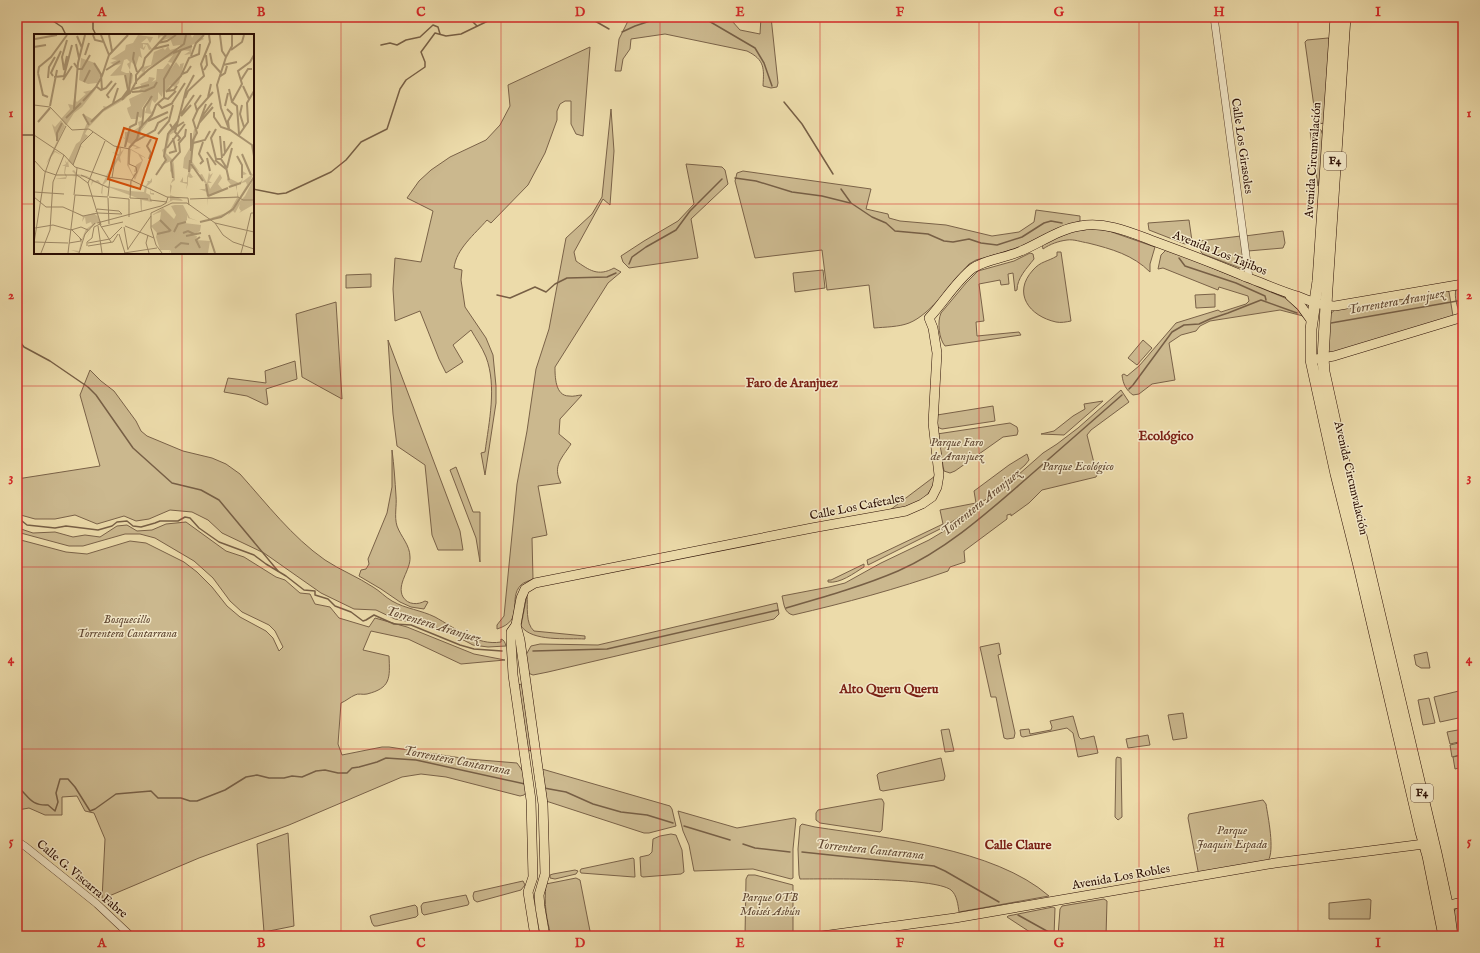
<svg xmlns="http://www.w3.org/2000/svg" width="1480" height="953" viewBox="0 0 1480 953" font-family="'IM FELL English',serif">
  <style>
    .green { fill: #cbb88e; stroke: #7a6248 }
    .lines { fill: none; stroke-linecap: round; stroke-linejoin: round }
    .stream { stroke: #775f45; stroke-width: 1.5 }
    .minor-casing { stroke: #5a402d; stroke-width: 8 }
    .major-casing { stroke: #2a0d03; stroke-width: 10 }
    .highway-casing { stroke: #2a0d03; stroke-width: 12 }
    .minor { stroke: #f3e8c8; stroke-width: 7 }
    .major { stroke: #ecdbaa; stroke-width: 9 }
    .highway { stroke: #ecdbaa; stroke-width: 11 }
    .grid { fill: none; stroke: #d62828; stroke-width: 1; stroke-opacity: 0.55 }
    .labels { text-anchor: middle; dominant-baseline: central; stroke-width: 3; stroke-linejoin: round; paint-order: stroke }
    .shield { fill: #f3e8c8; stroke: #664f3e; stroke-width: 1 }
    .shield-label { font-size: 11px; font-weight: bold; fill: #2a0d03 }
    .street-label { font-size: 12px; fill: #2a0d03; stroke: #f3e8c8 }
    .park-label { font-size: 12px; font-style: italic; fill: #624934; stroke: #f3e8c8 }
    .water-label { font-size: 13px; font-style: italic; fill: #644a34; stroke: #f3e8c8 }
    .neighbourhood-label { font-size: 13px; font-weight: bold; fill: #7a1f14; stroke: #f3e8c8 }
    .inset-river { fill: none; stroke: #aa9571; stroke-width: 2 }
    .inset-road { fill: none; stroke: #9e8967; stroke-width: 1 }
    .view { fill: #d5510b; fill-opacity: 0.15; stroke: #d5510b; stroke-width: 2 }
    .inset-edge { fill: none; stroke: #2a0d03; stroke-width: 2 }
    .neatline { fill: none; stroke: #d62828; stroke-width: 1.5 }
    .grid-label { font-size: 13px; text-anchor: middle; font-weight: bold; fill: #d62828 }
  </style>
  <rect width="100%" height="100%" fill="#ecdbaa"/>
  <filter id="stains"><feTurbulence type="fractalNoise" baseFrequency=".005" numOctaves="4"/><feColorMatrix values="0 0 0 0 .2 0 0 0 0 .09 0 0 0 0 .02 0 0 0 .5 -.17"/></filter>
  <radialGradient id="worn" r=".72"><stop offset=".6" stop-color="#630" stop-opacity="0"/><stop offset="1" stop-color="#630" stop-opacity=".3"/></radialGradient>
  <g class="green">
    <path d="M630,17H715L732,21L740,30L760,34L761,17H771L778,83L777,87L771,88L763,86C764,68 765,60 747,51L665,34L631,39L630,49L623,59L621,71H615L619,39Z"/>
    <path d="M1328,38L1330,39L1324,123L1319,124L1316,121L1305,42L1307,40Z"/>
    <path d="M590,47L583,136L576,134L571,124V101H565L560,104L557,111V120L545,153L528,185L491,223L487,220C475,234 456,249 454,268L462,270L461,280L465,307L486,338L493,355L496,386V403L485,475L481,453L485,452C489,422 497,386 486,357C482,347 476,339 471,330L453,345L463,362L446,373L439,359L420,311L395,321L393,289L395,258L421,262L433,211L407,198L419,181L431,170L450,157L486,140L500,125L510,106L508,85Z"/>
    <path d="M611,109L614,151L610,205L603,199L574,252L576,261C589,270 598,277 614,268L621,272L608,283L555,367C555,376 555,396 569,396C573,397 578,395 582,395L560,419L559,434L571,444C562,458 552,466 561,483L538,486L547,535L532,538L533,579C529,581 524,582 521,585C507,599 526,620 497,629V625L504,616L517,484L527,431L536,369L549,329L566,238L592,214L602,197Z"/>
    <path d="M1319,129L1321,130C1327,141 1320,173 1318,186L1310,131Z"/>
    <path d="M686,164L722,167L725,170L728,184L691,219L698,258L629,268L623,262L621,256L644,241L678,221L694,204Z"/>
    <path d="M743,171L871,189L866,209L888,214L889,218L900,221L946,225L992,236L1019,232L1034,222L1036,210L1080,216V221L1019,248L976,260L969,264C953,282 930,315 909,323C899,327 885,327 874,328L869,285L827,290L822,250L755,258L735,181L737,173Z"/>
    <path d="M1189,220L1192,241L1189,244H1185L1149,230L1148,223Z"/>
    <path d="M1092,229L1106,230L1155,247L1150,264V272C1133,255 1112,249 1088,243C1081,242 1074,239 1067,240C1059,241 1050,244 1043,249L1042,244L1073,231Z"/>
    <path d="M1283,231L1285,243L1283,248L1248,251L1245,236Z"/>
    <path d="M1241,236L1244,265L1240,268L1203,254L1201,252L1199,241Z"/>
    <path d="M1166,250H1169L1290,300L1294,303L1303,316L1280,310L1210,321L1200,326L1196,331L1181,335L1169,343L1175,380L1152,384L1139,394L1133,395C1126,390 1123,384 1122,375L1124,374L1127,376L1139,366L1176,323L1218,310L1221,312L1246,304L1249,301L1248,296L1219,287L1218,290L1163,268L1158,269L1161,255Z"/>
    <path d="M1057,252H1061L1071,321C1066,322 1061,323 1056,322C1029,316 1012,293 1033,270C1041,261 1047,262 1057,256Z"/>
    <path d="M1030,253L1033,254L1034,259C1027,268 1017,278 1017,290L1015,291L1013,273L1008,274L1009,284L1001,285L1000,280L979,284L984,321L976,322L977,336L1019,332L1021,335L945,346C939,339 937,322 941,313L966,283L978,271L1014,261Z"/>
    <path d="M823,270L825,288L795,292L793,273Z"/>
    <path d="M371,274V287L346,288V275Z"/>
    <path d="M1463,288V315L1460,314C1457,306 1454,297 1456,289Z"/>
    <path d="M1447,290L1449,292L1453,316L1331,354L1327,352L1330,314L1335,310Z"/>
    <path d="M1215,294V307L1196,308L1195,295Z"/>
    <path d="M336,302L342,399L302,377L296,314Z"/>
    <path d="M388,340L460,531L463,550H438L432,535L425,465L397,446L393,414Z"/>
    <path d="M1143,340L1152,348L1137,365L1128,358Z"/>
    <path d="M295,361L297,379L266,389L268,404L266,405L247,396L224,392L228,378L266,383L265,371Z"/>
    <path d="M90,370L101,381L114,391L136,421L141,431L147,436L183,451L212,458L226,464L240,474C267,504 292,537 325,560C340,570 358,577 373,587C380,591 385,597 392,601C406,609 421,610 435,617C455,628 477,646 501,642V639C504,640 505,642 506,646L488,647L473,645L446,631L419,621H406L395,619L376,610L354,609L321,593L264,553L222,533L208,520L192,512L170,510L149,519L136,521L124,516L97,524L75,515L55,519H35L17,514V479L100,466L80,395Z"/>
    <path d="M1121,390L1129,402L1091,430L1087,435L1097,475L1096,477L1042,490L1029,503L1011,516V514L1007,515V519L964,551L965,562L950,567L948,571C897,589 845,603 793,615C784,613 784,604 782,596L829,587L845,583L881,563L929,540L949,528L984,505L1043,453L1057,444L1078,428Z"/>
    <path d="M1103,401L1064,435L1041,434L1054,431L1073,416L1085,409L1084,404Z"/>
    <path d="M993,406L995,421L942,429L937,427V415Z"/>
    <path d="M1010,423L1017,427L1018,431L1017,435L1003,437L955,471L950,473L944,471L937,434Z"/>
    <path d="M392,450C394,465 395,481 396,496C397,506 394,516 397,526C401,537 410,545 410,557C411,570 396,584 403,597C408,605 418,605 425,601L428,602L424,609L411,607L400,602L381,589L359,576L361,570L366,569L369,564L368,559L387,513L392,487Z"/>
    <path d="M1027,454L1029,460L1025,465L985,500L944,527L868,565L867,560L876,556L943,524L940,510L976,503L974,491L1009,465Z"/>
    <path d="M456,467L473,512H480V562L476,538L450,470Z"/>
    <path d="M935,476C933,500 910,507 890,510Z"/>
    <path d="M186,522L226,551L244,557L276,577L285,580L300,593L310,594L315,604L330,607L339,618L369,627L375,618L407,627L474,654L505,660L461,664L408,639L371,631L363,650L389,656C390,678 391,688 367,694C363,695 358,693 355,695C350,697 346,701 341,703L338,744L342,755L382,747H389L468,759L517,763L524,773L527,791L524,795L520,796L446,777L421,774L402,777L289,825L199,858L102,899L105,839L94,813L85,811L77,796L62,797V815H45L29,808L18,810L17,815V539L66,552L87,554L130,541L146,543L184,562L197,572L212,587L227,606L240,617L266,631L273,638L279,651L283,647L275,631L269,625L242,612L230,601L213,578L194,561L155,538L140,534H125L83,546H69L17,532V526L21,529L33,533L55,532L73,537L85,535L100,537L117,526L127,525L137,531L152,530L166,524Z"/>
    <path d="M864,564V567C854,573 840,584 828,582V580H831Z"/>
    <path d="M527,595C528,607 525,623 534,631L585,636V639C567,638 532,642 521,626Z"/>
    <path d="M777,603L779,614L774,619L548,672L533,675L528,673L526,655L531,646L540,644L598,645Z"/>
    <path d="M999,643L1001,654L998,655L1015,733L1014,738L1007,739L1004,738L996,697H991L980,647Z"/>
    <path d="M1427,652L1430,668H1421L1416,665L1414,655Z"/>
    <path d="M520,684L522,685L532,750L530,751L528,750L518,686Z"/>
    <path d="M1463,690V717L1440,722L1434,697Z"/>
    <path d="M1429,698L1435,723L1423,725L1418,700Z"/>
    <path d="M1183,713L1187,738L1173,740L1168,715Z"/>
    <path d="M1073,716L1079,737L1081,739L1094,736L1098,753L1078,757L1073,733L1067,728L1023,737L1021,736L1020,730L1029,729L1030,734L1051,730L1052,727L1050,721Z"/>
    <path d="M949,729L954,751L945,752L941,730Z"/>
    <path d="M1463,729V741L1450,744L1447,732Z"/>
    <path d="M1148,735L1150,745L1128,748L1126,739Z"/>
    <path d="M1463,742V754L1452,757L1450,745Z"/>
    <path d="M1463,755V767L1455,769L1453,757Z"/>
    <path d="M1117,757L1121,758L1122,817L1118,820L1115,817L1116,759Z"/>
    <path d="M941,758L945,776L944,780L883,791L880,790L877,775L879,773Z"/>
    <path d="M542,769L670,806L672,809L676,826L649,833H644L546,801Z"/>
    <path d="M879,799H882L884,803L882,830L880,832L820,823L816,820V813L818,810Z"/>
    <path d="M1263,800L1266,804C1268,817 1275,850 1268,861L1199,872L1198,871L1188,818L1189,814Z"/>
    <path d="M678,811L737,828L794,818L796,819L793,849V878L791,879L753,869L694,871L689,845L683,831Z"/>
    <path d="M802,824L815,827C886,838 994,848 1049,896L959,912C958,905 957,895 951,890C934,877 827,879 800,879L799,875L798,849L800,826Z"/>
    <path d="M288,833L294,926L264,932L257,844Z"/>
    <path d="M671,834L676,835L682,850L684,872L681,874L643,877L641,876L640,857L649,855L652,852L653,839L660,836Z"/>
    <path d="M633,858L634,859L635,877H634L581,873L580,871L581,869Z"/>
    <path d="M575,870L578,871L576,874L555,879L550,878V875L553,874Z"/>
    <path d="M748,875H755L793,885V933L792,935L745,936L746,879Z"/>
    <path d="M576,878L580,880L591,936H551C546,916 544,905 546,884Z"/>
    <path d="M523,881L525,885L521,890L477,902L474,900L473,896L474,892Z"/>
    <path d="M466,895L469,903L468,905L424,915L422,913L421,906L423,903Z"/>
    <path d="M1104,899L1107,901L1106,936H1058L1060,909L1062,906Z"/>
    <path d="M1369,899L1371,900L1370,919H1329V903Z"/>
    <path d="M415,905L417,907L418,915L416,917L377,926H374L372,923L370,916L372,915Z"/>
    <path d="M1053,907L1055,908L1054,936H1036L1007,917L1008,916Z"/>
    <path d="M1463,907V936H1457L1453,913L1456,908Z"/>
  </g>
  <g class="lines">
    <g class="stream">
      <path d="M47,17L62,27L66,35"/>
      <path d="M93,17V29L96,35"/>
      <path d="M468,17L477,26"/>
      <path d="M588,17L609,29"/>
      <path d="M702,17L755,48L764,63L772,86"/>
      <path d="M622,32L635,26L653,20"/>
      <path d="M381,45L390,43L397,45L406,40L420,37L433,25L438,27L440,34"/>
      <path d="M784,102L802,124L833,174"/>
      <path d="M17,135H35"/>
      <path d="M735,178L756,181L792,192L822,196L850,203"/>
      <path d="M253,189L278,194L286,193L331,172L346,160L361,142L387,129L400,89L406,80L425,67V62L421,52L435,33L446,36L461,34L492,19H510L513,17"/>
      <path d="M841,189L851,203L872,217L886,223L895,231L928,234L944,241L953,242L969,239L981,243L997,245L1022,237L1044,223L1051,221L1062,223"/>
      <path d="M1179,258L1185,266L1236,283L1265,296L1266,300"/>
      <path d="M629,264L632,257L646,247L676,230L690,211L722,179"/>
      <path d="M497,295L510,298L535,287L546,292L555,284L567,278L607,277L616,273"/>
      <path d="M1331,323L1463,300"/>
      <path d="M17,338L24,347L50,361L88,387L96,395L133,448L172,483L201,490L219,500L278,571"/>
      <path d="M1129,389L1133,385L1172,332L1184,325L1199,324L1210,319L1228,313L1261,300L1297,313"/>
      <path d="M17,517L27,525L55,528L66,526L98,530L112,526L117,522L127,521L133,526L141,527L155,523L160,521H178L185,517L190,518L199,528L219,542L254,555L266,564L286,576L304,590L315,591V595L328,599L335,606L351,612L363,621L366,620L374,615L394,624L411,625L460,645L474,649L502,651"/>
      <path d="M786,608C824,597 863,586 898,571C946,550 988,512 1026,479C1058,451 1090,423 1122,395"/>
      <path d="M533,651L607,649L778,610"/>
      <path d="M17,786C29,796 30,806 48,805L55,811L58,802L56,793L60,779H68L75,787L90,811L95,809L116,794L151,791L158,798H181L190,801H197L225,790L246,777L257,775L269,778H284L292,776L302,777L316,771L325,770L338,773H347L352,768L359,767L377,762L386,758L416,760L525,784"/>
      <path d="M544,788L566,792L593,804L621,812L647,815L673,823"/>
      <path d="M684,826L730,840"/>
      <path d="M743,844L755,848L790,852"/>
      <path d="M802,852L934,866L945,871L999,902"/>
      <path d="M1018,915L1054,935"/>
    </g>
    <g class="minor-casing">
      <g id="minor">
        <path d="M1214,17L1249,278"/>
        <path d="M17,841L26,847L97,904L131,936"/>
      </g>
    </g>
    <g class="major-casing">
      <g id="major">
        <path d="M1290,296L1301,306L1311,320"/>
        <path d="M1311,360L1334,356L1463,317"/>
        <path d="M516,625L520,640L543,804L545,874L539,895L540,907L545,936"/>
        <path d="M1441,907L1463,902"/>
        <path d="M535,936L528,892L533,877L531,800L513,675L511,641V632L516,625L521,598L525,589L535,583L812,528L906,511L922,504L932,497L937,487L939,475L933,423L937,353L933,328L929,318C943,303 957,280 973,268C987,259 1006,258 1021,251C1040,243 1059,229 1080,226C1106,221 1132,233 1156,242C1186,253 1216,264 1246,277C1263,283 1280,291 1297,296C1310,301 1321,306 1335,306L1463,284"/>
        <path d="M822,936L955,918L1275,863L1424,844"/>
      </g>
    </g>
    <g class="highway-casing">
      <g id="highway">
        <path d="M1336,17L1318,281L1311,329V360L1336,474L1359,566L1421,832L1428,856L1444,936"/>
        <path d="M1345,17L1327,288L1323,358L1324,372L1346,472L1436,853L1449,913L1452,936"/>
      </g>
    </g>
    <use href="#minor" class="minor"/>
    <use href="#major" class="major"/>
    <use href="#highway" class="highway"/>
  </g>
  <path class="grid" d="M182,17V35M341,17V936M501,17V936M660,17V936M820,17V936M979,17V936M1139,17V936M1298,17V936M17,204H35M253,204H1463M182,253V936M17,386H1463M17,567H1463M17,749H1463"/>
  <g class="labels">
    <g class="shield">
      <rect x="1324" y="152" width="22" height="18" rx="3"/>
      <rect x="1411" y="784" width="22" height="18" rx="3"/>
    </g>
    <g class="shield-label">
      <text x="1335" y="161">F4</text>
      <text x="1422" y="793">F4</text>
    </g>
    <g class="street-label">
      <text transform="translate(1242 146) rotate(82)">Calle Los Girasoles</text>
      <text transform="translate(1313 160) rotate(-86)">Avenida Circunvalación</text>
      <text transform="translate(1220 253) rotate(22)">Avenida Los Tajibos</text>
      <text transform="translate(1351 478) rotate(77)">Avenida Circunvalación</text>
      <text transform="translate(857 507) rotate(-11)">Calle Los Cafetales</text>
      <text transform="translate(1121 877) rotate(-10)">Avenida Los Robles</text>
      <text transform="translate(82 879) rotate(40)">Calle G. Viscarra Fabre</text>
    </g>
    <g class="park-label">
      <text x="957" y="442">Parque Faro<tspan x="957" dy="14">de Aranjuez</tspan></text>
      <text x="1078" y="466">Parque Ecológico</text>
      <text x="127" y="619">Bosquecillo<tspan x="127" dy="14">Torrentera Cantarrana</tspan></text>
      <text x="1232" y="830">Parque<tspan x="1232" dy="14">Joaquin Espada</tspan></text>
      <text x="770" y="897">Parque OTB<tspan x="770" dy="14">Moisés Asbún</tspan></text>
    </g>
    <g class="water-label">
      <text transform="translate(1396 302) rotate(-10)">Torrentera Aranjuez</text>
      <text transform="translate(981 503) rotate(-39)">Torrentera Aranjuez</text>
      <text transform="translate(433 625) rotate(17)">Torrentera Aranjuez</text>
      <text transform="translate(457 761) rotate(11)">Torrentera Cantarrana</text>
      <text transform="translate(870 850) rotate(6)">Torrentera Cantarrana</text>
    </g>
    <g class="neighbourhood-label">
      <text x="792" y="383">Faro de Aranjuez</text>
      <text x="1166" y="436">Ecológico</text>
      <text x="889" y="689">Alto Queru Queru</text>
      <text x="1018" y="845">Calle Claure</text>
    </g>
  </g>
  <g transform="translate(34 34)">
    <rect width="220" height="220" fill="#ecdbaa"/>
    <path d="M104,1L119,3L116,9L113,4L107,9H114L118,15L115,16L113,11L109,10V14L112,11L110,16L106,14L108,24L105,22L102,32L97,28L96,36L93,30L96,28L93,25L90,26L87,37L92,39H95V36L99,41L98,49L93,54L91,41L76,42L87,30L78,32L79,30L76,29L83,26L77,25L91,16L92,11L99,9ZM124,1H157L158,4L160,1H170L168,3L170,5L158,11L157,20L150,21L156,17L147,16L139,29L134,28L139,21L115,33L111,36V41L104,43L109,38L107,37L109,33L117,31L120,18L129,14L131,16L134,12L136,16L143,14L142,18L147,13L146,11L139,12L136,4L126,7L131,3L127,2L124,5ZM47,24L61,29L66,36L67,41L63,49L54,50L45,46ZM142,28L146,33V30L150,29L145,49L139,55L141,53L136,51L132,57H129L128,63L124,58V65L121,69L118,66L116,74L117,78L122,74L119,82L107,97L106,103L109,104L99,110L107,114L100,115L103,113L98,112L95,114L104,119L112,124L107,122L109,126L101,146L93,131L94,115L97,110L93,108L90,114L91,105L88,103L91,104V98H95V95L99,97L105,93L104,88L109,86L108,93L110,92L117,80L111,79L115,64L108,74L110,78L107,84L103,82V85H97L94,78L93,74L97,72L95,65L116,55L104,58L108,53L106,50L114,47L115,43L121,44L118,48L122,46L123,35H129L134,29L137,33L135,38ZM97,116L104,120L108,127L102,131L100,138H102L99,141L95,132ZM43,45L41,66L43,68L52,60L49,58L62,55L48,73L40,79L32,92L27,85L36,75L34,70L39,71ZM98,57L91,65L69,78L54,94L51,100L54,102L46,112L50,114L47,112L39,131L34,127L35,133H32V134L31,139L33,142L32,145H21L32,143L30,139L31,132H28L32,130L31,126L33,129L42,110L46,107L52,91L54,87L49,80L58,85L70,75L69,72L74,73ZM145,84L142,97L136,101L132,119L139,126L140,131L141,146L136,150L138,152L136,161L147,165L149,167L139,166L128,172L136,167V151L140,142L136,137L137,127L126,132L132,126L128,116L133,112L134,98ZM27,86L31,92L20,116L29,122L21,118L12,130L19,116L15,113L19,116L23,107L18,90L21,93ZM160,95L163,96L157,126L166,139L160,134L157,135L156,139L159,143L164,141L157,144L154,143V150L152,156L153,150L146,148L149,143V148H153V143L154,140L148,139L154,140L155,136L149,134L150,124L157,112ZM81,112L87,114V118L90,115L86,123L87,129L84,126L74,143L85,145L76,144L69,151L95,157L97,146L107,149L97,146L96,157L110,158L111,152L107,150L112,152L114,148L113,147H116L118,144V148L113,152L121,157L117,156V159H120V161L116,160L117,155L113,152L112,159L116,161L118,168L108,166V177L114,176L100,179L107,177L106,165L69,151L68,163L81,164L68,163V160L67,159L68,152L64,149L59,148L57,152L58,146L53,143L38,142L42,141L40,139L32,141L40,139L38,137L40,136L43,140L53,142L61,147L64,146L68,151L72,143L69,141L72,142L84,122L78,118L85,120L86,115ZM192,134L195,144L205,149L208,146L207,136L213,140L209,141L208,148L220,139L209,161L195,178L211,162L220,144L219,171L205,179L207,177L205,174L206,170L201,179L199,177L194,181L195,179L184,184H177L195,178L203,164L174,165V172L173,158L165,155H171L173,152L165,141L168,140L173,149L175,138L176,141L179,139L175,147L178,149H174L176,155L186,140L188,144L184,150L189,156L197,151L193,146L194,143ZM212,148L213,151L205,164L203,157V163H174L201,150L203,157V150ZM141,171H149L156,184L164,187L154,184L153,181V186L150,189L167,191L166,197L159,201L163,202L162,206L176,207L174,219H137V216L135,219L136,216H126L122,203L123,199L117,192L126,186L127,178L118,181L129,174L140,185L142,181L137,172ZM43,179L50,182L60,179L63,182L62,179L67,188L87,183L65,189L64,188L57,194L51,208L57,193L49,204L45,218L50,211L45,219L37,216L45,217L47,207L52,195L58,191L57,188L52,190L51,183L48,188L49,183Z" fill="#cbb88e" fill-rule="evenodd"/>
    <path class="inset-river" d="M59,1L61,6L70,8M67,1L75,21M75,1L78,17M186,1L188,17L192,23L183,51L187,74L195,95L218,111L220,122M43,2L48,14M1,5L23,1M124,9L133,7L142,1M42,10L45,24M0,13L12,11M119,15L135,11M197,16L208,8L210,1M100,18L99,25L103,38M139,19L158,12M176,19L178,29L187,39M51,21L55,9M157,22L162,9L170,1M192,23L198,12V1M40,29L44,35H48L56,21M60,29L68,42M189,31L203,28M30,36L28,23L33,6M30,36L33,22M72,36L86,27M170,36L173,31L172,21M4,39L5,33L17,23L33,1M4,39L9,61L14,63M148,40L153,38L157,32M67,41L68,56M19,42L17,39L27,17M68,42L75,21L94,1M20,43L30,42L38,11M185,43L191,39L193,32M14,44L15,33L21,23M29,46L38,32M207,46L214,35H218M50,48L56,36M102,50V41L109,32L111,24L132,1M209,52L215,65M63,53L67,56L72,54L78,47M99,55L115,51M195,55L198,68M133,57L140,56L143,52M98,58L111,57L120,53L123,48M132,58L147,42L155,24L165,20L166,10M174,63L177,50M75,64L73,61L82,49M88,64L94,56L91,41M130,64L134,65L142,57M151,64L154,57L170,42L167,30L176,8L175,1M88,66L95,57L97,39M49,67L62,53L68,42M79,69L84,54M138,69L151,49M124,70L128,74L139,69M208,71L206,80L210,93M16,72L23,36M191,72L194,59M40,75L44,29L51,1M193,75L198,80L194,87L195,95M163,77L161,70L167,61M180,78V83L187,93L196,96M49,80L55,91M147,80L160,61M147,82L157,71M32,84L47,69M167,84L178,69M114,87L134,78M4,88L16,74M57,88L69,76L96,59L103,46L114,36L150,10L152,1M165,89L179,73M136,90L139,95L150,88M108,92L110,74L118,62M163,95L172,70M182,95L177,104L182,125H187L192,133L195,146M124,100L135,87L139,71M205,100L203,72L198,68L208,50L204,37L216,28L220,21M205,101L214,88L213,69L220,57M186,102L188,124M23,107V99L28,89M102,107L121,96L124,89L134,83M144,107L146,104L141,98L145,83M190,107L191,119M159,109L171,106L176,97M91,113L96,93L102,90L104,78M95,114L103,105L106,94L118,81L122,71L130,64V45L147,16M133,114L151,90M157,117V99M173,118L182,131M135,119L142,117L139,104M208,120L217,141M189,122L198,108M203,122L208,131V144M173,124L176,137M115,125L117,119L113,112L117,105M181,126L192,135M157,129L159,106L163,99L159,86L164,75L179,58M157,130L169,147M166,130L169,127L165,120L169,108M193,134L198,114M155,138L156,126M122,141L132,126L130,122L134,100L144,87L152,56L160,41M139,144L137,128L146,118L145,109L151,102L152,95M172,150L174,162M195,153L207,149M174,162L194,154M126,186L137,197M166,188L187,183L199,175L220,143M140,198L144,190L152,188M149,199L154,197L160,200M123,200L136,197M175,201L181,219M152,202L167,199M166,203L162,206L166,214M141,214L147,209L155,210"/>
    <path class="inset-road" d="M0,71L16,73L38,96L55,95L80,112L96,115M0,101L30,121M95,115V130L102,133L103,138L97,147L96,164M0,126L10,137L22,141H43L54,149L67,191M39,131L47,110L59,98M47,141L75,154M78,144L83,112M54,149L71,107M0,158L30,160M40,161L43,134M41,161L74,163M74,162L76,144M0,163L12,173H29L49,182L64,179L88,180M75,163L95,165M74,164L75,190M96,164L114,165M156,165L204,163L209,166H220M116,166L133,168M62,178L63,175L85,177L88,180M95,183V165M63,189L127,172L132,169L134,163M65,189L77,208M181,189L189,201L199,208L220,215M64,192L68,219M91,192L120,204M67,193L89,188M90,193L94,216M1,194L19,191L37,196L47,193L54,196M37,195L48,206M213,196L217,179H220M85,200L91,219M114,201L112,209L115,219M0,208L34,209M0,209L11,139L17,122L32,92M35,209L47,207L46,204M54,209L76,205L88,193M53,212V208L58,204L60,193L66,190M54,212L79,208L84,200M94,215L117,182M7,219L16,196L19,148L30,121L41,133L74,143L97,146L133,163L154,164L155,171M34,219L41,161M45,219L51,200L61,189M90,219L123,214M128,219L122,211L117,194V179L138,169H153L181,189L220,198M207,219L213,197"/>
    <path class="view" d="M90,94L123,105L106,155L74,145Z"/>
    <rect width="220" height="220" class="inset-edge"/>
  </g>
  <rect width="1480" height="953" fill="none" stroke="#ecdbaa" stroke-width="44"/>
  <rect x="22" y="22" width="1436" height="909" class="neatline"/>
  <g class="grid-label">
    <text x="102" y="16">A</text>
    <text x="261" y="16">B</text>
    <text x="421" y="16">C</text>
    <text x="580" y="16">D</text>
    <text x="740" y="16">E</text>
    <text x="900" y="16">F</text>
    <text x="1059" y="16">G</text>
    <text x="1219" y="16">H</text>
    <text x="1378" y="16">I</text>
    <text x="11" y="117">1</text>
    <text x="1469" y="117">1</text>
    <text x="11" y="299">2</text>
    <text x="1469" y="299">2</text>
    <text x="11" y="481">3</text>
    <text x="1469" y="481">3</text>
    <text x="11" y="663">4</text>
    <text x="1469" y="663">4</text>
    <text x="11" y="845">5</text>
    <text x="1469" y="845">5</text>
    <text x="102" y="947">A</text>
    <text x="261" y="947">B</text>
    <text x="421" y="947">C</text>
    <text x="580" y="947">D</text>
    <text x="740" y="947">E</text>
    <text x="900" y="947">F</text>
    <text x="1059" y="947">G</text>
    <text x="1219" y="947">H</text>
    <text x="1378" y="947">I</text>
  </g>
  <rect width="100%" height="100%" filter="url(#stains)"/>
  <rect width="100%" height="100%" fill="url(#worn)"/>
</svg>
